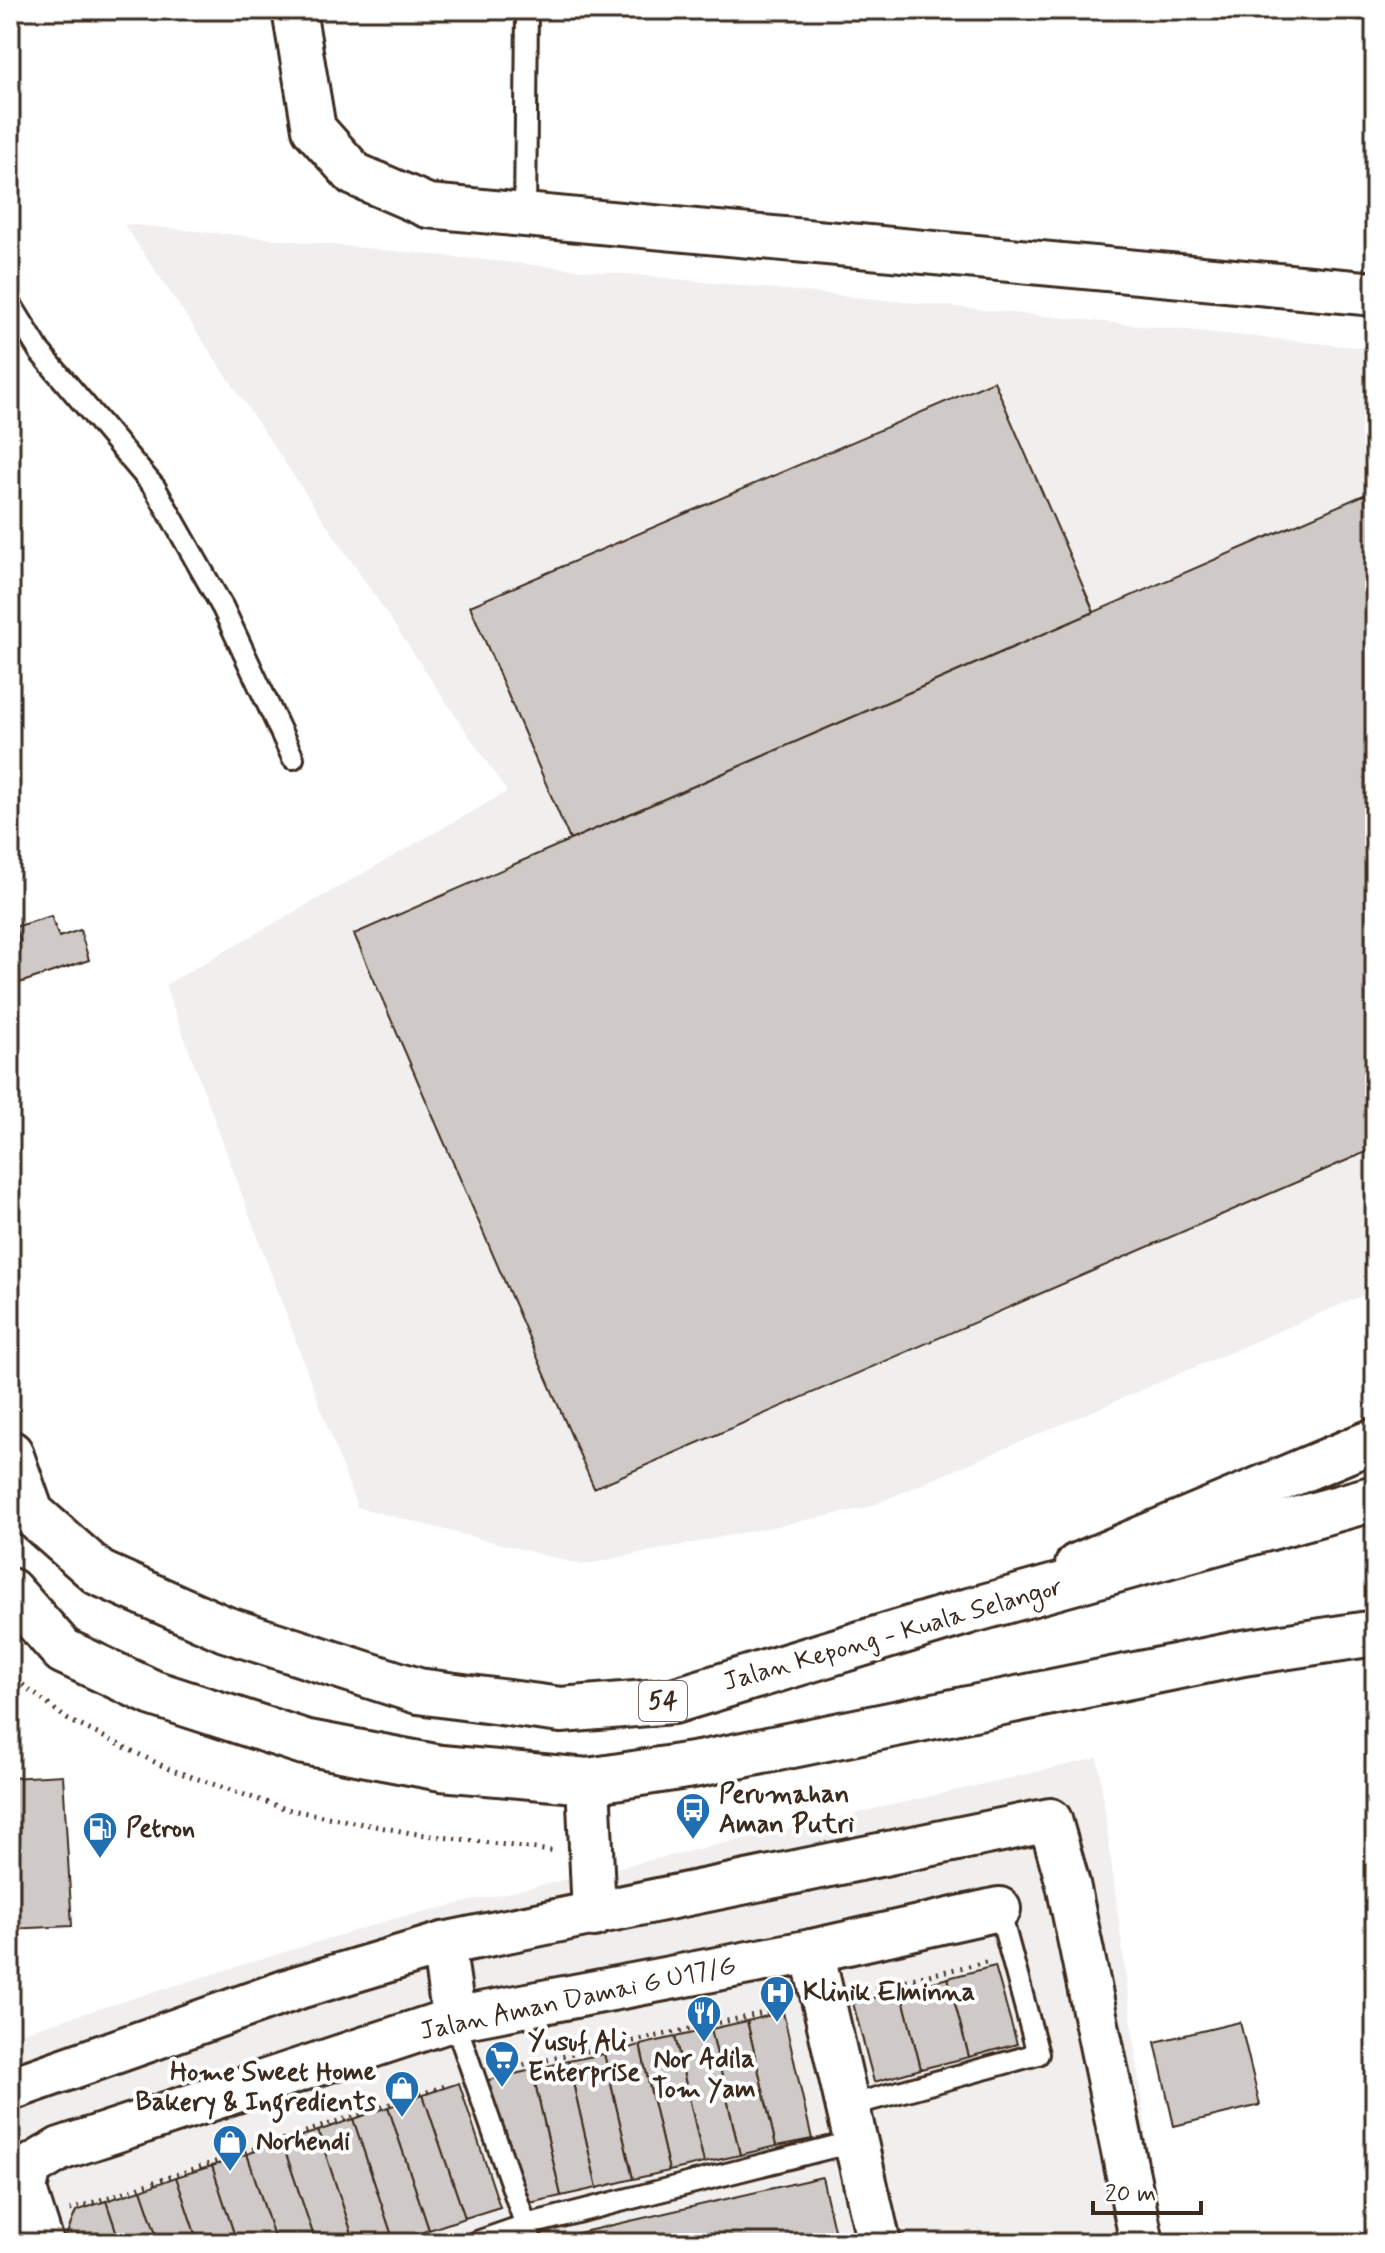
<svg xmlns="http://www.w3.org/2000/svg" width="1385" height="2253" viewBox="0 0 1385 2253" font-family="Mynerve,sans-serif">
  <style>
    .built { fill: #f1efee }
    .building { fill: #cfcac7; stroke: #3b2a1e; stroke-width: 2 }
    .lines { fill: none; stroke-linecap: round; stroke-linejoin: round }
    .service-casing { stroke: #3b2a1e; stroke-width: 26 }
    .minor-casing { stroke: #3b2a1e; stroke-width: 48 }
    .trunk-casing { stroke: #3b2a1e; stroke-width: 50 }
    .path { stroke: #3b2a1e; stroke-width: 5; stroke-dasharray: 2 6; stroke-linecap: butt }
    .service { stroke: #fff; stroke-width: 20 }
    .minor { stroke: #fff; stroke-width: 42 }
    .trunk { stroke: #fff; stroke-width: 44 }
    .labels { text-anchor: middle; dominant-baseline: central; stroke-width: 8; stroke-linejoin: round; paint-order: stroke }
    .shield { fill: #fff; stroke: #766a62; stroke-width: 2 }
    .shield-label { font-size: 24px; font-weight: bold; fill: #3b2a1e }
    .street-label { font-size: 26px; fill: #3b2a1e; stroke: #fff }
    .poi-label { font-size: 26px; font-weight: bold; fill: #3b2a1e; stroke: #fff; text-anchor: start }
  </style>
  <rect width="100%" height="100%" fill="#fff"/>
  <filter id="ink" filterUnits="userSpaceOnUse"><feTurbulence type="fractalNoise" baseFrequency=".0125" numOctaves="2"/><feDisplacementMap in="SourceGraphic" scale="16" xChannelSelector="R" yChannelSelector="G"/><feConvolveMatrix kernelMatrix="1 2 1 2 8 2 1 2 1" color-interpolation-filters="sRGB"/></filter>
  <g filter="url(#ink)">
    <g class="built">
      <path d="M124,224L1375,349V1290L866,1508L582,1565L357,1507L165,985L507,792Z"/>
      <path d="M1098,1758L1160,2243H10V2036L393,1919Z"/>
    </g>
    <g class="building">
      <path d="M994,381L1094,612L570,840L470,606Z"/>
      <path d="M1375,490V1148L594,1488L354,934Z"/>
      <path d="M51,916L59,937L80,930L89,960L10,986V944L20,941L15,927Z"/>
      <path d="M63,1775L72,1926L10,1929V1778Z"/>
      <path d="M995,1966L1017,2044L969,2057L948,1978Z"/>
      <path d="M948,1978L969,2057L921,2069L901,1991Z"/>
      <path d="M901,1991L921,2069L874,2082L853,2003Z"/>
      <path d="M783,2012L812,2139L776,2146L747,2021Z"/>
      <path d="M747,2021L776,2146L740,2155L711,2029Z"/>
      <path d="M1240,2022L1260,2105L1174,2126L1155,2042Z"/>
      <path d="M711,2029L740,2155L704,2163L675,2037Z"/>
      <path d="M675,2037L704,2163L669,2171L640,2045Z"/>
      <path d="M640,2045L669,2171L633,2179L604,2054Z"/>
      <path d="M604,2054L633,2179L597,2188L568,2061Z"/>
      <path d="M568,2061L597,2188L561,2196L532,2070Z"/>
      <path d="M532,2070L561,2196L525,2204L480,2082Z"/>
      <path d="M459,2083L500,2207L465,2218L423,2095Z"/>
      <path d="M423,2095L465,2218L429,2230L388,2107Z"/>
      <path d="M388,2107L429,2230L394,2242L353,2119Z"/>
      <path d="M353,2119L394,2242L391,2243H355L318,2131Z"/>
      <path d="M318,2131L355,2243H316L282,2142Z"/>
      <path d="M282,2142L316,2243H276L247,2154Z"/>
      <path d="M247,2154L276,2243H237L212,2166Z"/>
      <path d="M212,2166L237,2243H198L176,2177Z"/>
      <path d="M176,2177L198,2243H159L141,2190Z"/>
      <path d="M822,2177L837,2243L539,2242Z"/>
      <path d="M141,2190L159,2243H120L106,2201Z"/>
      <path d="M106,2201L120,2243H63L76,2211Z"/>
    </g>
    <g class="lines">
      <g class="service-casing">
        <g id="service">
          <path d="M525,216L527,10"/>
          <path d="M10,303L40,352L155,488L223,608L293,758"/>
          <path d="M454,2019L532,2243"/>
          <path d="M848,2106L1038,2054L999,1909"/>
          <path d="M474,2243L526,2225L856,2141"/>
        </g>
      </g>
      <g class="minor-casing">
        <g id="minor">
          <path d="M294,10L314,129L354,174L428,206L1375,294"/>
          <path d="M1077,1565L1375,1440"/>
          <path d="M588,1781L594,1915"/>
          <path d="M443,1944L454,2019"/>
          <path d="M812,1951L879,2243"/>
          <path d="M10,2089L299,1987L443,1944L1050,1820L1068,1884L1142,2243"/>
          <path d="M42,2243L25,2190L30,2167L60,2149L454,2019L812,1951L999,1909"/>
        </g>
      </g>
      <g class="trunk-casing">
        <g id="trunk">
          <path d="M10,1453L31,1513L99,1573L225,1629L418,1691L561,1710L673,1701L969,1611L1375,1498"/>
          <path d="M10,1591L63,1651L153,1693L304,1742L441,1768L588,1781L699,1764L1243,1653L1375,1633"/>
        </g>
      </g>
      <g class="path">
        <path d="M10,1675L67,1719L169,1769L286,1809L411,1833L552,1851"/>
        <path d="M859,1991L986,1962"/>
        <path d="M500,2070L787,2008"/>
        <path d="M70,2210L448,2085"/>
      </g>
      <use href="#service" class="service"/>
      <use href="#minor" class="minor"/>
      <use href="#trunk" class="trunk"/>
    </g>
  </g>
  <defs>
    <g id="bus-pin" transform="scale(1.8)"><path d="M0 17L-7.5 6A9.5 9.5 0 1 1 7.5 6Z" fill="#1f6fb2" stroke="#fff"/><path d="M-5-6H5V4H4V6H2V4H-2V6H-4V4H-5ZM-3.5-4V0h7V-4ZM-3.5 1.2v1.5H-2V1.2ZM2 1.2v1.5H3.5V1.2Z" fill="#fff"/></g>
    <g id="fuel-pin" transform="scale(1.8)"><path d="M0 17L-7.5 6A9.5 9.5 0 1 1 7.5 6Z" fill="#1f6fb2" stroke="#fff"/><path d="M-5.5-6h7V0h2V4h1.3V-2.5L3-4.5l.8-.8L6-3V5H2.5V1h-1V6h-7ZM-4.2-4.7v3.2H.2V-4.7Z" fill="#fff"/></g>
    <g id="hospital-pin" transform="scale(1.8)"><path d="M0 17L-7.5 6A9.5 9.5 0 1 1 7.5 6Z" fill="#1f6fb2" stroke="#fff"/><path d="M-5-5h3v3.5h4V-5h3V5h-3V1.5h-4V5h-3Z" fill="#fff"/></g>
    <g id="restaurant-pin" transform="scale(1.8)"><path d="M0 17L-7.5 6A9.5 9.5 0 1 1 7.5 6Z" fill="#1f6fb2" stroke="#fff"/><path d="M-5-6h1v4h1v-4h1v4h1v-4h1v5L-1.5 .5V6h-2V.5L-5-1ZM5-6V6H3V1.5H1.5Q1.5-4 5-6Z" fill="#fff"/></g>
    <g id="supermarket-pin" transform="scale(1.8)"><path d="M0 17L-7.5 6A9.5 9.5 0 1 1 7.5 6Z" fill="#1f6fb2" stroke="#fff"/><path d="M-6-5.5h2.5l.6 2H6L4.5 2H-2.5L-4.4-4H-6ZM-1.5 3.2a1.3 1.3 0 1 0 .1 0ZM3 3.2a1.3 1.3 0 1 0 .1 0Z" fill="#fff"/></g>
    <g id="shop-pin" transform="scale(1.8)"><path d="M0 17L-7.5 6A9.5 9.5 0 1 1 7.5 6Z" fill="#1f6fb2" stroke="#fff"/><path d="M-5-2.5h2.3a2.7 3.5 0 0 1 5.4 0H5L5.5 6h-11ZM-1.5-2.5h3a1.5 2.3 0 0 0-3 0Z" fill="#fff"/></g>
  </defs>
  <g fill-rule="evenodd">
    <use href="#bus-pin" x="693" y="1810"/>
    <use href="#fuel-pin" x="100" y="1829"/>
    <use href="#hospital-pin" x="777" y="1993"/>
    <use href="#restaurant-pin" x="704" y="2013"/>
    <use href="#supermarket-pin" x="502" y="2058"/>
    <use href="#shop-pin" x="402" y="2088"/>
    <use href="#shop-pin" x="230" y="2142"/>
  </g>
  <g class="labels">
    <rect class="shield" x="639" y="1681" width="48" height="40" rx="6"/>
    <g class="shield-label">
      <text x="663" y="1701">54</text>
    </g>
    <g class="street-label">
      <text transform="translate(893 1635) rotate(-16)">Jalan Kepong - Kuala Selangor</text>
      <text transform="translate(578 1999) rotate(-12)">Jalan Aman Damai G U17/G</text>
    </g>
    <g class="poi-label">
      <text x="719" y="1795">Perumahan<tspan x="719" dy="30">Aman Putri</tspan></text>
      <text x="126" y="1829">Petron</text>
      <text x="803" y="1993">Klinik Elminna</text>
      <text x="528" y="2043">Yusuf Ali<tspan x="528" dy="30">Enterprise</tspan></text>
      <text x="704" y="2060" text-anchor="middle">Nor Adila<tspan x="704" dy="30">Tom Yam</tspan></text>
      <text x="376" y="2073" text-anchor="end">Home Sweet Home<tspan x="376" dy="30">Bakery &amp; Ingredients</tspan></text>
      <text x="256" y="2142">Norhendi</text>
    </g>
  </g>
  <rect width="1385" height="2253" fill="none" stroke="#fff" stroke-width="40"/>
  <rect x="20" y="20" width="1345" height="2213" fill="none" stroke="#3b2a1e" stroke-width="3" filter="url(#ink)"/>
  <path d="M1093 2201v12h108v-12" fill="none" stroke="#3b2a1e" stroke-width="4"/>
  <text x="1105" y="2201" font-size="24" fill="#3b2a1e" stroke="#ffffff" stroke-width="6" paint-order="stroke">20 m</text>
</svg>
